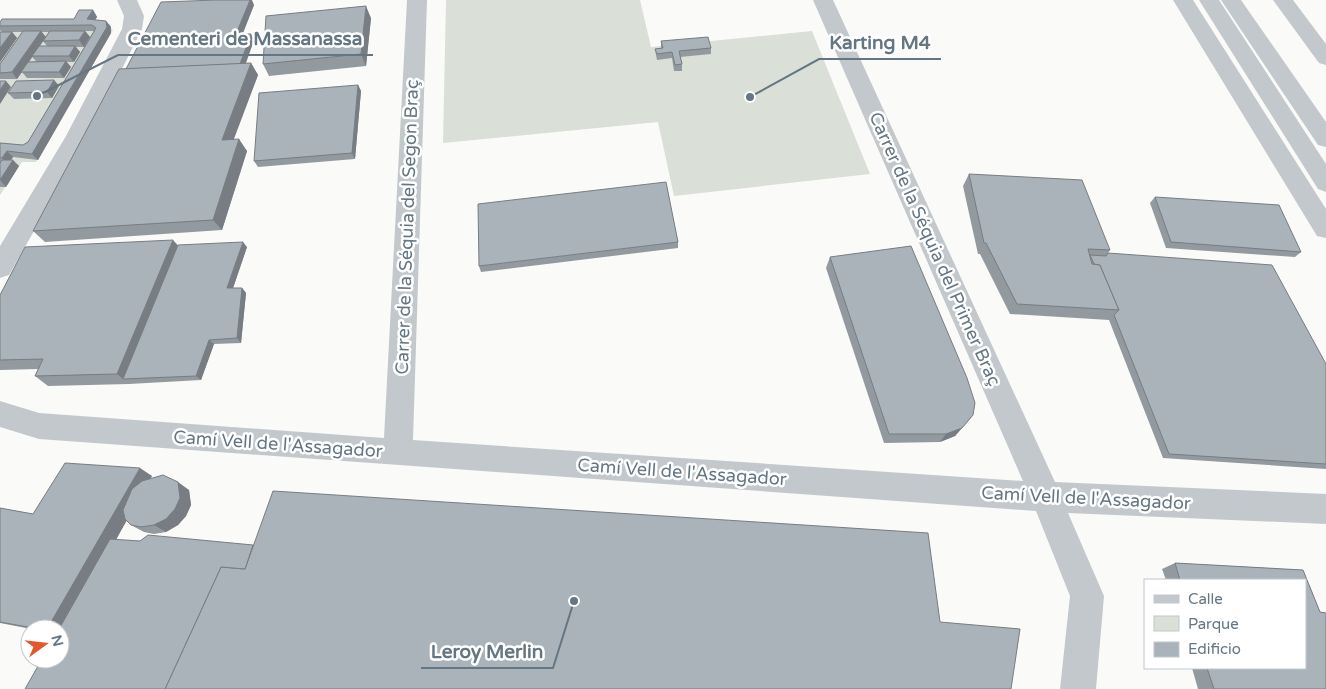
<svg xmlns="http://www.w3.org/2000/svg" width="1326" height="689" viewBox="0 0 1326 689" font-family="'Varela Round',sans-serif">
  <style>
    .green { fill: #dadfd7 }
    .lines { fill: none; stroke-linecap: round; stroke-linejoin: round }
    .minor { fill: #c3c8cc; fill-rule: evenodd }
    .wall { fill: #929a9f; fill-rule: evenodd }
    .shaded-wall { fill: #777d82 }
    .building { fill: #aab3b9; stroke: #777d82 }
    .labels { text-anchor: middle; dominant-baseline: central; stroke-width: 5; stroke-linejoin: round; paint-order: stroke }
    .street-label { font-size: 18px; fill: #657683; stroke: #fff }
    .leader { fill: none; stroke: #657683; stroke-width: 2 }
    .callout-dot { fill: #657683; stroke: #fff; stroke-width: 2 }
    .callout-label { font-size: 19px; text-anchor: middle; font-weight: bold; fill: #657683; stroke: #fff; stroke-width: 5; stroke-linejoin: round; paint-order: stroke }
  </style>
  <rect width="100%" height="100%" fill="#fafaf8"/>
  <g class="green">
    <path d="M446,0H640L651,47L812,31L870,174L674,196L658,122L443,143Z"/>
    <path d="M0,26H107L113,30L36,162H22L0,195Z"/>
  </g>
  <g class="lines">
    <g class="minor">
      <path d="M117,0H137L144,16L142,29L88,136L9,275L0,278V246L66,136L122,29L124,16Z"/>
      <path d="M407,0H427L413,440L1023,481L813,0H833L1055,482L1326,494V524L1068,513L1104,596L1096,689H1060L1070,596L1036,511L39,439L0,427V401L39,413L384,438Z"/>
      <path d="M1173,0H1193L1326,209V238L1317,236Z"/>
      <path d="M1199,0H1219L1326,164V192L1318,189Z"/>
      <path d="M1221,0H1241L1326,122V147L1318,145Z"/>
      <path d="M1273,0H1293L1326,44V65L1319,63Z"/>
    </g>
  </g>
  <g class="wall">
    <path d="M254,5L242,34L254,40L246,63H251L258,75L234,139L247,151L222,230L45,242L33,231Z"/>
    <path d="M93,10L97,17L95,20L106,21L111,27V33L38,160L13,157L11,160L19,166L6,187H0V143L23,145L28,142L94,31H85L90,37L84,47H76L80,52L74,62H66L71,67L64,78H27L22,72L17,79H0V64L23,32H12L17,38L0,62V32H2L0,30V22L74,19ZM41,32H49L45,37ZM43,41L47,46H39ZM32,57L36,61L29,62Z"/>
    <path d="M371,18L366,66L269,76L263,64Z"/>
    <path d="M661,41L711,48V54L680,57L682,64V71H674L672,58L657,60L656,55L655,49L661,48Z"/>
    <path d="M54,80L59,86L52,98L14,99L8,93Z"/>
    <path d="M358,85L361,91L355,159L258,167L254,161Z"/>
    <path d="M969,174L1110,250L1108,253L1326,364V469L1163,458L1109,320L1010,314L980,254H978L963,186Z"/>
    <path d="M1155,197L1301,252L1295,257L1166,248L1150,203Z"/>
    <path d="M678,242V248L481,272L479,266Z"/>
    <path d="M178,245L247,247L233,288H242L246,293L241,343L214,344L201,380L129,384L48,386L35,376L38,369L0,370V295Z"/>
    <path d="M830,257L973,415L955,436L940,442L884,443L826,268Z"/>
    <path d="M152,476L150,479L189,490L191,505L186,516L178,525L166,532L154,534L144,532L131,525L126,520L116,540L140,541L253,545L928,533L60,629H31L0,623V508L33,514Z"/>
    <path d="M1175,563L1303,570L1320,612L1326,613V689H1198L1192,668H1305V580H1166L1162,569Z"/>
  </g>
  <g class="shaded-wall">
    <path d="M250,0H252L254,5L240,41L236,34Z"/>
    <path d="M366,6L371,18L366,66L361,54Z"/>
    <path d="M93,10L97,17L92,25L87,19Z"/>
    <path d="M106,21L111,27V33L38,160L32,154Z"/>
    <path d="M41,31L46,37L17,79L12,72Z"/>
    <path d="M85,31L90,37L84,47L79,40Z"/>
    <path d="M12,32L17,38L0,62V48Z"/>
    <path d="M251,34L254,40L241,76L238,69Z"/>
    <path d="M75,46L80,52L74,62L69,56Z"/>
    <path d="M66,61L71,67L64,78L59,72Z"/>
    <path d="M251,63L258,75L229,151L222,140Z"/>
    <path d="M54,80L59,86L52,98L47,92Z"/>
    <path d="M6,81L11,87L0,104V90Z"/>
    <path d="M358,85L361,91L355,159L352,153Z"/>
    <path d="M239,139L247,151L222,230L213,220Z"/>
    <path d="M7,151L13,157L8,164L2,158Z"/>
    <path d="M13,160L19,166L6,187L0,180Z"/>
    <path d="M173,240L183,251L123,379L129,384L117,374Z"/>
    <path d="M243,242L247,247L231,294L227,288Z"/>
    <path d="M242,288L246,293L241,343L237,338Z"/>
    <path d="M209,340L214,344L201,380L196,376Z"/>
    <path d="M962,428L955,436L940,442L946,434Z"/>
    <path d="M140,468L152,476L62,635L60,629H47Z"/>
    <path d="M178,482L189,490L191,505L186,516L178,525L166,532L154,525Z"/>
  </g>
  <g class="building">
    <path d="M217,0H250L236,34H251L240,64L126,69L161,2Z"/>
    <path d="M366,6L361,54L263,64L266,16Z"/>
    <path d="M79,10H93L87,19L106,21L107,27L32,154L7,151L2,158H0V143L23,145L28,142L96,28L92,25L0,26V22L2,19H74Z"/>
    <path d="M23,31H41L12,72L0,73V64Z"/>
    <path d="M50,31H85L79,40L43,41Z"/>
    <path d="M0,32H12L0,48Z"/>
    <path d="M708,37L711,48L679,51L682,64L675,65L672,52L657,54L655,49L663,48L661,41Z"/>
    <path d="M39,46H75L69,56H32Z"/>
    <path d="M66,61L59,72H21L28,62Z"/>
    <path d="M251,63L222,140L239,139L213,220L33,231L119,69Z"/>
    <path d="M54,80L47,92L8,93L16,81Z"/>
    <path d="M0,81H6L0,90Z"/>
    <path d="M358,85L352,153L254,161L259,93Z"/>
    <path d="M2,160H13L0,180V163Z"/>
    <path d="M969,174L1082,180L1110,250L1088,249L1092,264L1100,265L1119,310L1017,304L986,243H984Z"/>
    <path d="M666,182L678,242L479,266L478,204Z"/>
    <path d="M1155,197L1279,205L1301,252L1171,242Z"/>
    <path d="M173,240L117,374L35,376L43,359L0,360V295L25,247Z"/>
    <path d="M243,242L227,288H242L237,338L209,340L196,376L123,379L178,245Z"/>
    <path d="M911,246L967,378L975,403L973,415L962,428L946,434H889L830,257Z"/>
    <path d="M1108,253L1272,265L1326,364V464L1169,454L1114,315L1119,310L1100,265L1094,264L1090,255L1106,256Z"/>
    <path d="M65,463L140,468L47,629H39L0,622V508L33,514Z"/>
    <path d="M163,475L178,482L180,498L175,509L166,519L154,525L141,527L131,525L125,519L123,510L132,489L142,481Z"/>
    <path d="M273,491L928,533L940,622L1020,629L1011,689H165L221,567L245,569Z"/>
    <path d="M148,535L253,545L245,569L221,567L165,689H25L42,659H60V629H59L110,539L140,541Z"/>
    <path d="M1175,563L1303,570L1320,612L1326,613V689H1214L1207,668H1305V580H1180Z"/>
  </g>
  <g class="labels">
    <g class="street-label">
      <text transform="translate(407 227) rotate(-88)">Carrer de la Séquia del Segon Braç</text>
      <text transform="translate(935 249) rotate(66)">Carrer de la Séquia del Primer Braç</text>
      <text transform="translate(278 444) rotate(4)">Camí Vell de l'Assagador</text>
      <text transform="translate(682 472) rotate(4)">Camí Vell de l'Assagador</text>
      <text transform="translate(1086 498) rotate(3)">Camí Vell de l'Assagador</text>
    </g>
  </g>
  <path class="leader" d="M37 96L118 55H373M750 97L819 59H941M574 601L553 668H421"/>
  <g class="callout-dot">
    <circle cx="37" cy="96" r="5"/>
    <circle cx="750" cy="97" r="5"/>
    <circle cx="574" cy="601" r="5"/>
  </g>
  <g class="callout-label">
    <text x="245" y="45">Cementeri de Massanassa</text>
    <text x="880" y="49">Karting M4</text>
    <text x="487" y="658">Leroy Merlin</text>
  </g>
  <rect x="1144" y="579" width="162" height="90" fill="#ffffff" stroke="#c1c8cd"/>
  <rect x="1154" y="595" width="25" height="8" fill="#c3c8cc" stroke="#c1c8cd"/>
  <text x="1188" y="604" font-size="15" fill="#657683">Calle</text>
  <rect x="1154" y="616" width="25" height="15" fill="#dadfd7" stroke="#c1c8cd"/>
  <text x="1188" y="629" font-size="15" fill="#657683">Parque</text>
  <rect x="1154" y="642" width="25" height="15" fill="#aab3b9" stroke="#c1c8cd"/>
  <text x="1188" y="654" font-size="15" fill="#657683">Edificio</text>
  <g transform="translate(45 644) rotate(75)"><circle r="24" fill="#ffffff" stroke="#c1c8cd"/>
  <path d="M0-4L9 19L0 12L-9 19Z" fill="#e4572e"/>
  <text y="-8" font-size="14" font-weight="bold" text-anchor="middle" fill="#657683">N</text>
  </g>
</svg>
